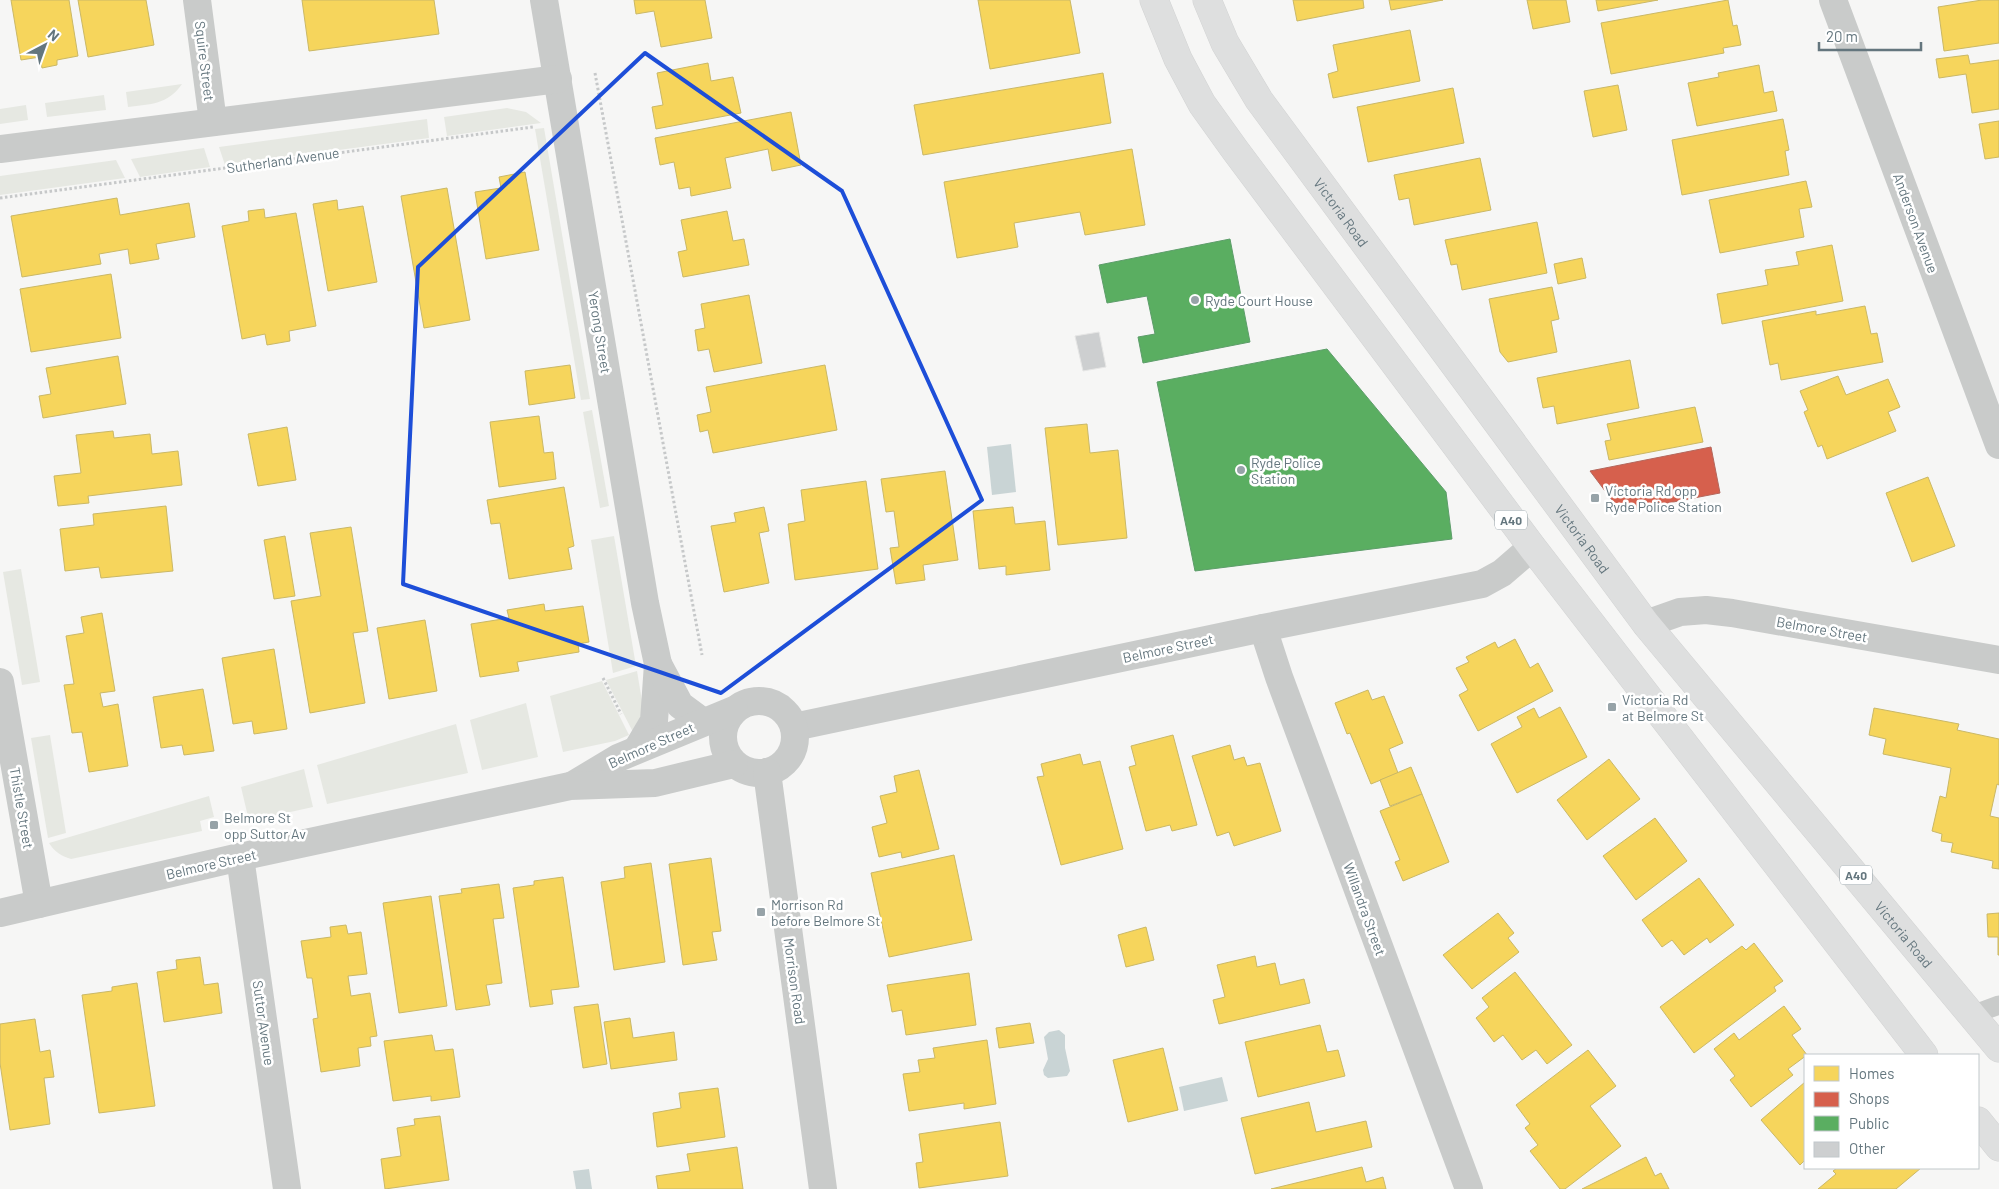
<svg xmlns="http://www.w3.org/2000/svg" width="1999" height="1189" viewBox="0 0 1999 1189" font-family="Barlow,sans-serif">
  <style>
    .green { fill: #e6e8e2 }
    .water { fill: #c9d4d5 }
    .homes { fill: #f6d55c; stroke: #cab866 }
    .shops { fill: #d6604d; stroke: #b4675c }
    .public { fill: #5aae61; stroke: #5d9d6a }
    .building { fill: #cdcfd0; stroke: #e6e6e5 }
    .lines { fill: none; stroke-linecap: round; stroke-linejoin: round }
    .trunk-casing { stroke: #d2d3d3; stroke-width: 29 }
    .path { stroke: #c6c8c9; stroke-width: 3; stroke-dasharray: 2.5 2.5; stroke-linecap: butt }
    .service { stroke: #c9cbca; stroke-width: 19 }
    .minor { stroke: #c9cbca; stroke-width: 28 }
    .tertiary { stroke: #c9cbca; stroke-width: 28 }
    .trunk { stroke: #dedfdf; stroke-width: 28 }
    .marked { fill: none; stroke: #1d4ed8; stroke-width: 4; stroke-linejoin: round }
    .poi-dot { fill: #97a3a8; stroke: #fff; stroke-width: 2 }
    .labels { text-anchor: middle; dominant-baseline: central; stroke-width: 5; stroke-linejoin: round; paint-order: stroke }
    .shield { fill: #fff; stroke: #929fa5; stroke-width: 1 }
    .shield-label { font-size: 12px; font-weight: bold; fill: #64767e }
    .street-label { font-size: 14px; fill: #64767e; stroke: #fff }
    .poi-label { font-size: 14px; fill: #64767e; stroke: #fff; text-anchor: start }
  </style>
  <rect width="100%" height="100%" fill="#f6f6f5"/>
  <g class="green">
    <path d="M182,84C167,105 151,104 128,107L126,92Z"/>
    <path d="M104,95L106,110L47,117L45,103Z"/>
    <path d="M26,105L28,120L0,124V109Z"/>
    <path d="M507,108L526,112L541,123L447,136L444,117Z"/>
    <path d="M427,119L429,138L225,165L219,147Z"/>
    <path d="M544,128L590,399L581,400L535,129Z"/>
    <path d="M204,148L210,167L140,177L131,159Z"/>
    <path d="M116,160L125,178L0,195V176Z"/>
    <path d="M592,410L609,506L600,508L583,412Z"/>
    <path d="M614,536L636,666L613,673L591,540Z"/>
    <path d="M21,569L40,682L22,685L3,572Z"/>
    <path d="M637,671L643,707L642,716L633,732L606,680Z"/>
    <path d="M602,681L629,735L615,741L563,752L550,696Z"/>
    <path d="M526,703L538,757L482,770L470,720Z"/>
    <path d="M456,724L468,773L327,804L317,765Z"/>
    <path d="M50,735L66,833L48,838L31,738Z"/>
    <path d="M304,769L313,807L249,821L241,787Z"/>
    <path d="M209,796L214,817L200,821L202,831L71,859C61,856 55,852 49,843Z"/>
  </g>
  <g class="water">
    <path d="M1011,444L1016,492L992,495L987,447Z"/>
    <path d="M1059,1030L1065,1035V1048L1070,1071L1067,1076L1048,1078L1044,1075L1043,1070L1048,1059L1044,1037L1049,1032Z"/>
    <path d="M1222,1077L1228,1101L1184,1111L1179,1087Z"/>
    <path d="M589,1169L592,1189H576L573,1171Z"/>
  </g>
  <g class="homes">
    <path d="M11,0H69L78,56L57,60V65L42,68L40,57L21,60Z"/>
    <path d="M78,0H146L154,45L88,57Z"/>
    <path d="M302,0H434L439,34L309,51Z"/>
    <path d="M634,0H705L712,38L661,47L654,11L636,14Z"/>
    <path d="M978,0H1070L1080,53L990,69Z"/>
    <path d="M1293,0H1363L1364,8L1297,21Z"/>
    <path d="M1389,0H1443L1391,10Z"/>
    <path d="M1527,0H1566L1570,22L1533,29Z"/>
    <path d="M1596,0H1658L1598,11Z"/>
    <path d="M1728,0L1733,26L1737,25L1741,45L1723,48L1724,53L1611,74L1601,23Z"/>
    <path d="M1982,0H1999V43L1944,51L1938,7Z"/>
    <path d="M1410,30L1420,81L1333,98L1328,74L1338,71L1333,45Z"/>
    <path d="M1968,55L1970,64L1999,60V109L1972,113L1966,74L1939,78L1936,59Z"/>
    <path d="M708,63L711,81L733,77L741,113L656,129L652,107L663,105L657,73Z"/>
    <path d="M1759,65L1764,93L1773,91L1777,111L1697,126L1688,83L1719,77L1718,73Z"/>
    <path d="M1103,73L1111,123L923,155L914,105Z"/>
    <path d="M1618,85L1627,130L1593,137L1584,91Z"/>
    <path d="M1453,88L1464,143L1368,162L1357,107Z"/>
    <path d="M791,112L801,165L772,171L768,149L725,158L731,188L691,196L690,187L679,189L674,162L660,165L655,138Z"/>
    <path d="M1783,119L1789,150L1785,151L1789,175L1682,195L1672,140Z"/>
    <path d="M1999,121V157L1985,159L1979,124Z"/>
    <path d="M1132,149L1145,225L1085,235L1080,212L1014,223L1018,247L957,258L944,182Z"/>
    <path d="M1480,158L1491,210L1414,225L1409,198L1399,200L1394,175Z"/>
    <path d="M525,172L539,250L486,259L475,192L501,188L499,177Z"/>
    <path d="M1806,181L1812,207L1799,209L1804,237L1720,253L1709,200Z"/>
    <path d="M447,188L470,320L424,328L401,196Z"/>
    <path d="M117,198L120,215L189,203L195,237L156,244L159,259L130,264L128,249L99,254L101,264L22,277L11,216Z"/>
    <path d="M337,200L338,210L363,206L377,282L328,291L313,204Z"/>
    <path d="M264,209L265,218L296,213L316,326L289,331L290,341L267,345L265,334L242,339L222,226L249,221L248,211Z"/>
    <path d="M727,211L733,241L744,239L749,265L683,277L678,252L687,250L681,220Z"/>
    <path d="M1537,222L1547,273L1462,290L1457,264L1451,265L1445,240Z"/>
    <path d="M1832,245L1843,301L1722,324L1717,294L1768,285L1765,270L1799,265L1796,252Z"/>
    <path d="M1582,258L1586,278L1558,284L1554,264Z"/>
    <path d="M111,274L121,338L31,352L20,289Z"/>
    <path d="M1552,287L1559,319L1551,321L1557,352L1508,362L1500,352L1489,299Z"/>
    <path d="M749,295L762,363L714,372L709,349L698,351L695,330L705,328L701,304Z"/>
    <path d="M1865,306L1871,334L1877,333L1883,362L1781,380L1778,363L1770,365L1762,321L1816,311V315Z"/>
    <path d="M118,356L126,404L43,418L39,396L51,394L46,368Z"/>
    <path d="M1630,360L1639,408L1557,424L1554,406L1543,408L1537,378Z"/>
    <path d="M570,365L575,398L529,405L525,371Z"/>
    <path d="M825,365L837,430L713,453L708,430L700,432L697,415L711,412L706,387Z"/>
    <path d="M1838,376L1846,395L1888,379L1900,407L1888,412L1896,431L1827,459L1822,445L1818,447L1804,412L1808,410L1800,391Z"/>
    <path d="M1695,407L1703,442L1609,460L1605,441L1611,440L1607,424Z"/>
    <path d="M539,416L544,453L553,452L556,479L499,487L490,422Z"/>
    <path d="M1087,424L1090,453L1118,450L1127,538L1058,545L1045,428Z"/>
    <path d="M287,427L296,480L258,486L248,434Z"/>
    <path d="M113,431L114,438L150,434L152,454L178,451L182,485L88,496L89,503L58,506L54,476L81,473L76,435Z"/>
    <path d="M945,471L958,560L923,565L925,580L896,584L890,548L899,547L894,511L886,512L881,479Z"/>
    <path d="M1928,477L1955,546L1912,562L1886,493Z"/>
    <path d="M866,481L878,569L795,580L788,524L805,521L801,490Z"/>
    <path d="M564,487L574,546L568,548L572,569L509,579L500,523L491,524L487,500Z"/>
    <path d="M166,506L173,571L101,578L99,567L65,571L60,529L94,525L93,514Z"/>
    <path d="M764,507L769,531L759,533L769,583L724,592L711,526L736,522L734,513Z"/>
    <path d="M1013,507L1015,524L1045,521L1050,570L1006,575V566L979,569L973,511Z"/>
    <path d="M351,527L368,631L353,633L365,703L310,713L291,601L321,596L310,533Z"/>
    <path d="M285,536L295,596L274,599L264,540Z"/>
    <path d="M544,604L545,611L583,606L589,642L578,644L579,652L517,662L519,671L480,677L471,624L509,618L507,610Z"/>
    <path d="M102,613L115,691L100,693L103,707L118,704L128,766L89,772L82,732L72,733L64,685L74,684L66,636L84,633L81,617Z"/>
    <path d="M425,620L437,691L389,699L377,628Z"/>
    <path d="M1515,639L1530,668L1538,663L1553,691L1478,731L1459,695L1468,690L1456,668L1469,662L1466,657L1495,642L1498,648Z"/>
    <path d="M274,649L287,729L254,734L252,721L233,724L222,658Z"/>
    <path d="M203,689L214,751L184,755L182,745L161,748L153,697Z"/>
    <path d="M1368,690L1372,700L1384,696L1403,743L1389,749L1398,773L1371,784L1350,733L1347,734L1335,703Z"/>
    <path d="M1560,707L1587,757L1517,793L1491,744L1522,727L1517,717L1534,708L1539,718Z"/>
    <path d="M1874,708L1959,724L1957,730L1999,739V785L1997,784L1990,816L1999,818V869L1992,868L1993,861L1951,852L1953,843L1941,841L1942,834L1932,831L1940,796L1946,798L1951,768L1883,754L1886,739L1869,735Z"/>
    <path d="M1173,735L1197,825L1172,831L1170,825L1146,831L1129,767L1136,765L1131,746Z"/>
    <path d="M1230,745L1234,760L1244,757L1247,766L1260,763L1281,831L1234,846L1229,832L1217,836L1192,756Z"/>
    <path d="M1080,754L1083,765L1100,761L1123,849L1061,865L1037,777L1044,776L1041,764Z"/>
    <path d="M1609,759L1640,799L1587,840L1557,800Z"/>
    <path d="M1411,767L1422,794L1390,806L1380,780Z"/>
    <path d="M919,770L939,849L902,858L901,852L879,857L872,827L887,823L880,796L897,792L894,776Z"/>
    <path d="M1422,794L1449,862L1403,881L1395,862L1400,860L1380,811Z"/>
    <path d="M1655,818L1687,861L1636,900L1603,856Z"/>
    <path d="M954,855L972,940L889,957L871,873Z"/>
    <path d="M711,858L721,931L712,932L717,960L683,965L669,864Z"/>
    <path d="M651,863L665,962L614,970L601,882L625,878L624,867Z"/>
    <path d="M563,877L579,987L551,990L553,1004L530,1007L513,888L534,885V881Z"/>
    <path d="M1699,878L1734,925L1710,943L1707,938L1684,955L1672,940L1662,947L1642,920Z"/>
    <path d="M499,884L504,918L493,919L502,983L486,985L490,1005L456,1010L439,896L462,893L461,889Z"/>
    <path d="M431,896L447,1006L399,1013L383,903Z"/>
    <path d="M1498,913L1514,933L1508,938L1519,952L1472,989L1443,955Z"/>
    <path d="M1999,913V955H1998V937H1988L1987,914Z"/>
    <path d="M346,925L348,934L361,932L367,974L348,976L351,996L370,993L377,1036L370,1037L371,1046L358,1048L360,1066L321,1072L313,1019L318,1018L312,978H307L301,941L331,937L330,927Z"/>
    <path d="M1146,927L1154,960L1126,967L1118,935Z"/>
    <path d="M1754,943L1783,981L1774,987L1776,991L1694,1053L1660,1007L1742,946L1746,950Z"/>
    <path d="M1255,956L1257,967L1275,963L1280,985L1304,979L1310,1003L1219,1024L1213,1000L1225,997L1217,965Z"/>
    <path d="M200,957L204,985L218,983L222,1013L164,1022L157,972L177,969L176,960Z"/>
    <path d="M1515,972L1572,1045L1547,1064L1536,1050L1522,1060L1503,1035L1494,1042L1476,1018L1489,1007L1482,998Z"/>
    <path d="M969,973L976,1025L906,1035L902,1010L892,1012L887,985Z"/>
    <path d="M137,983L155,1106L99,1113L82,995L112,991V987Z"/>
    <path d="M598,1004L607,1064L583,1068L574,1007Z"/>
    <path d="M1784,1006L1801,1029L1792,1035L1807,1055L1788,1069L1793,1075L1751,1107L1730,1080L1735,1076L1714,1049L1734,1033L1739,1040Z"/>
    <path d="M630,1018L633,1038L674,1032L677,1060L611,1069L604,1022Z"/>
    <path d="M35,1019L40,1052L50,1050L54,1077L44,1078L50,1124L10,1130L0,1063V1024Z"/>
    <path d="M1030,1023L1034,1043L999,1048L996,1028Z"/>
    <path d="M1320,1025L1327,1052L1338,1050L1345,1076L1258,1097L1245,1042Z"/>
    <path d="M432,1035L435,1051L453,1049L460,1097L431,1101V1096L393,1101L384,1041Z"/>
    <path d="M987,1040L996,1104L964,1109V1103L909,1111L903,1074L920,1072L918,1060L935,1058L933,1048Z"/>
    <path d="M1163,1048L1178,1110L1128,1122L1113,1060Z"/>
    <path d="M1588,1050L1616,1086L1590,1106L1621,1146L1565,1189H1560L1530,1151L1538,1145L1525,1128L1530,1124L1516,1105Z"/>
    <path d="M1805,1082V1160L1800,1165L1761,1120Z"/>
    <path d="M718,1088L725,1137L657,1147L653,1113L681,1108L679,1093Z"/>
    <path d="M1309,1102L1316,1132L1366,1121L1372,1147L1255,1174L1241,1118Z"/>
    <path d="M440,1116L449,1180L385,1189L381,1159L401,1156L397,1128L415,1125L414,1119Z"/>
    <path d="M1000,1122L1008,1176L919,1188L916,1163L923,1162L919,1134Z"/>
    <path d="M737,1147L743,1189H658L656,1176L690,1171L687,1154Z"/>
    <path d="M1646,1157L1655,1176L1661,1173L1669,1189H1582Z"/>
    <path d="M1362,1167L1366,1182L1383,1177L1386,1189H1271Z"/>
    <path d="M1837,1168H1921L1896,1189H1818L1836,1174L1833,1171Z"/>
  </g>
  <path class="shops" d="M1711,447L1720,493L1621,512L1590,471Z"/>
  <g class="public">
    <path d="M1230,239L1250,342L1143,363L1138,337L1155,334L1147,296L1107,303L1099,265Z"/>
    <path d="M1327,349L1446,492L1452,539L1195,571L1157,382Z"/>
  </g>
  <path class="building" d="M1099,332L1106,367L1083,371L1075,336Z"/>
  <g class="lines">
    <g class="trunk-casing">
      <g id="trunk">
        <path d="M1154,0L1178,59L1202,104L1235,150L1532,547L1924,1055"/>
        <path id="s1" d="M1207,0L1225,43L1259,100L1646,624L1999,1048"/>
        <path d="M1978,1121L1999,1147"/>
      </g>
    </g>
    <g class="path">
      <path d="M595,73L702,655"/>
      <path d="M0,198L533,127"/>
      <path d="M603,678L621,714"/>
    </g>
    <path class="service" d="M1972,1015L1999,1005"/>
    <g class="minor">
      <path d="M197,0L213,122"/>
      <path d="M544,0L645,603L658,664L654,721L638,748"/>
      <path d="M1833,0L1999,445"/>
      <path d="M0,149L558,79"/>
      <path d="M1646,624L1680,612L1706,610L1732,613L1999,660"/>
      <path d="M1263,628L1279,677L1469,1189"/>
      <path d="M658,664L680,705L703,722"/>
      <path d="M0,682L39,904"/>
      <path d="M794,727L1263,628L1482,584L1502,573L1532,547"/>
      <path d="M240,857L287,1189"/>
    </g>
    <g class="tertiary">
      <circle cx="759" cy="737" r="36"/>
      <path d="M767,772L823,1189"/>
      <path d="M573,785L618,758L734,710"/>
      <path d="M0,913L240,857L570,786L655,783L734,764"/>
    </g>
    <use href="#trunk" class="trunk"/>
  </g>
  <path class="marked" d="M645,53L842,191L982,500L721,693L403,584L418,267Z"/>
  <g class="poi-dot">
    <circle cx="1195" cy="300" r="5"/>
    <circle cx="1241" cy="470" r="5"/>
    <rect x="1590" y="493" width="10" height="10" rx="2.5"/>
    <rect x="1607" y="702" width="10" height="10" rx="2.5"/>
    <rect x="209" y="820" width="10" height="10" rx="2.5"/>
    <rect x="756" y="907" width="10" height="10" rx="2.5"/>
  </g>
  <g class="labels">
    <g class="shield">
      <rect x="1495" y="510.5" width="32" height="19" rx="4"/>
      <rect x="1840" y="865.5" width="32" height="19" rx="4"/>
    </g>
    <g class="shield-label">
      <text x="1511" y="520">A40</text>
      <text x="1856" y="875">A40</text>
    </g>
    <g class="street-label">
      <text transform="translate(205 61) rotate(83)">Squire Street</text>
      <text transform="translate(283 160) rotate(-8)">Sutherland Avenue</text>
      <text stroke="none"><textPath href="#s1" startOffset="252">Victoria Road</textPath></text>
      <text transform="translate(1916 223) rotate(70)">Anderson Avenue</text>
      <text transform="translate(600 332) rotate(81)">Yerong Street</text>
      <text stroke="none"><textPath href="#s1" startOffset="658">Victoria Road</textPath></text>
      <text transform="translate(1822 629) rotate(10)">Belmore Street</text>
      <text transform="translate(1168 648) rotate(-12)">Belmore Street</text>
      <text transform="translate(651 745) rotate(-24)">Belmore Street</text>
      <text transform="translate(22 808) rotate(80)">Thistle Street</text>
      <text transform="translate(211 864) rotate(-13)">Belmore Street</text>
      <text transform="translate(1365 909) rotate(70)">Willandra Street</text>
      <text stroke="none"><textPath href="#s1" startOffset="1168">Victoria Road</textPath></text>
      <text transform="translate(795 981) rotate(82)">Morrison Road</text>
      <text transform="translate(264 1023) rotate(82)">Suttor Avenue</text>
    </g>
    <g class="poi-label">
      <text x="1205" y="300">Ryde Court House</text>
      <text x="1251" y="462">Ryde Police<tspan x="1251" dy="16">Station</tspan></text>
      <text x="1605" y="490">Victoria Rd opp<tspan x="1605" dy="16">Ryde Police Station</tspan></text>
      <text x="1622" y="699">Victoria Rd<tspan x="1622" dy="16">at Belmore St</tspan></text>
      <text x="224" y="817">Belmore St<tspan x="224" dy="16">opp Suttor Av</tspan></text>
      <text x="771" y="904">Morrison Rd<tspan x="771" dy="16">before Belmore St</tspan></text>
    </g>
  </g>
  <rect x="1804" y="1054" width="175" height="115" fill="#ffffff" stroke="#c1c8cb"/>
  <rect x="1814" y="1066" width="25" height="15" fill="#f6d55c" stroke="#c1c8cb"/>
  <text x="1849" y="1079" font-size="15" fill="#64767e">Homes</text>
  <rect x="1814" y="1092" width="25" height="15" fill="#d6604d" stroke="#c1c8cb"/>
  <text x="1849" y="1104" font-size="15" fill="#64767e">Shops</text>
  <rect x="1814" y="1116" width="25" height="15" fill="#5aae61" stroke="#c1c8cb"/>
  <text x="1849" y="1129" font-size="15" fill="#64767e">Public</text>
  <rect x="1814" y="1142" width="25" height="15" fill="#cdcfd0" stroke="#c1c8cb"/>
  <text x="1849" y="1154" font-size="15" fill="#64767e">Other</text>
  <g transform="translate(45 45) rotate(41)" stroke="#ffffff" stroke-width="4" paint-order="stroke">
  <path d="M0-4L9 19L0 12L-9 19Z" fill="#64767e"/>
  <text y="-8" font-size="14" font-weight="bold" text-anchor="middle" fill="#64767e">N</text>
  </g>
  <path d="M1819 42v8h102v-8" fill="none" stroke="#64767e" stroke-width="2.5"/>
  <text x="1826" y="42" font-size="15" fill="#64767e" stroke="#ffffff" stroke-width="4" paint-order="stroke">20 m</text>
</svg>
